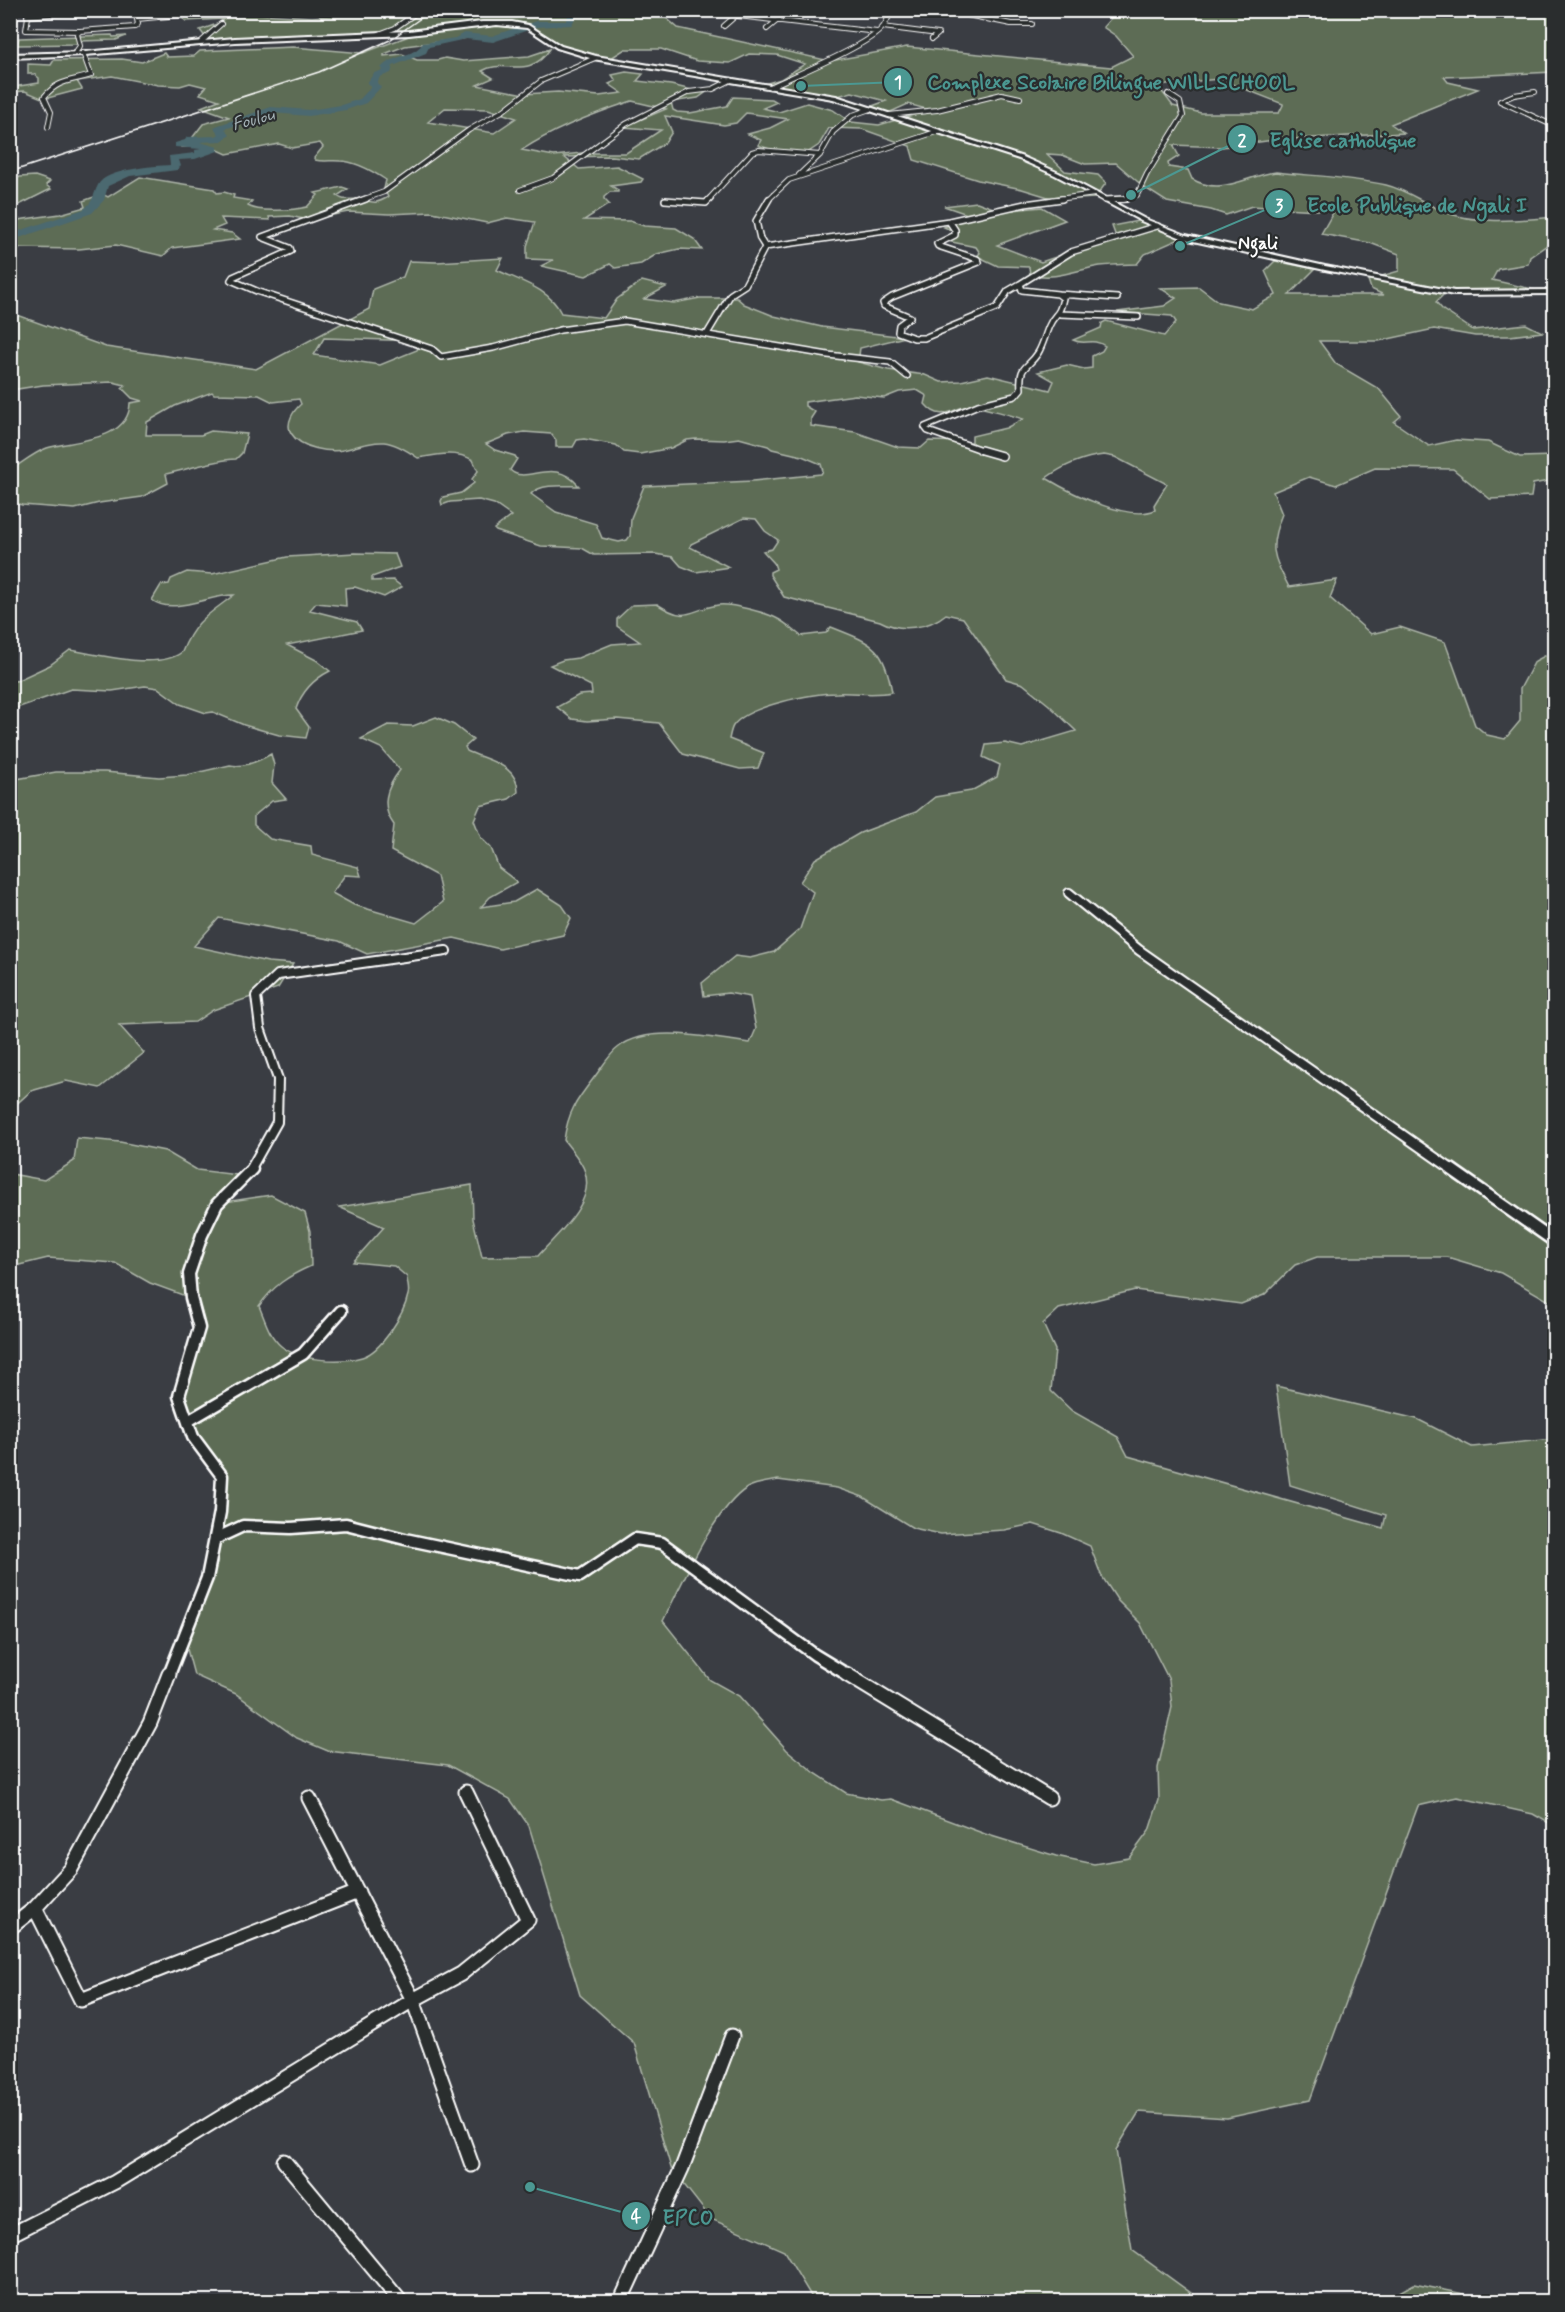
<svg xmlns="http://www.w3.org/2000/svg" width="1565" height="2312" font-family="Mynerve,sans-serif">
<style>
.green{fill:#5d6c54;stroke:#aeb6aa;stroke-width:1.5;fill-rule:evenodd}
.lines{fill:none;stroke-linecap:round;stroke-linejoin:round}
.river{fill:#4c6970;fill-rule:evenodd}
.street-far5-casing{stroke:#fff;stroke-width:6}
.street-far4-casing{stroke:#fff;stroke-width:8}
.street-far3-casing{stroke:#fff;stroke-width:10}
.street-far2-casing{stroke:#fff;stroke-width:12}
.street-far1-casing{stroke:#fff;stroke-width:15}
.street-casing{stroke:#fff;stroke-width:17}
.secondary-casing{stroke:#fff;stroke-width:4}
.street-far5{stroke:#2a2d2e;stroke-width:4}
.street-far4{stroke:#2a2d2e;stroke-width:5}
.street-far3{stroke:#2a2d2e;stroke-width:7}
.street-far2{stroke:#2a2d2e;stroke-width:8}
.street-far1{stroke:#2a2d2e;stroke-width:10}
.street{stroke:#2a2d2e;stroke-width:13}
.secondary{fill:#2a2d2e;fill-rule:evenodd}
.rail{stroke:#fff;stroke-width:1.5}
.labels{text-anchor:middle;stroke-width:4.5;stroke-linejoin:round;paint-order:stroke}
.far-water-label{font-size:18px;font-style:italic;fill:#a6b4b8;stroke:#2a2d2e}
.far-quarter-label{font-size:18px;font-weight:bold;fill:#fff;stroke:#2a2d2e}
.leader{fill:none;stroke:#4b9892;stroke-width:2}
.callout-dot{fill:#4b9892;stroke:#2a2d2e;stroke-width:2}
.mark-label{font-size:18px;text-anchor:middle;font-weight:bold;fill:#fff}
.callout-label{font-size:21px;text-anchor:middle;font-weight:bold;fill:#4b9892;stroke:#2a2d2e;stroke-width:4.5;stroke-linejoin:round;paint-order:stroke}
</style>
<rect width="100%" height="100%" fill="#3a3d43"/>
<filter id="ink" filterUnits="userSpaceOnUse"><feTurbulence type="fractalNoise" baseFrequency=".0167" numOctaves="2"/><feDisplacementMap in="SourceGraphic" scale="12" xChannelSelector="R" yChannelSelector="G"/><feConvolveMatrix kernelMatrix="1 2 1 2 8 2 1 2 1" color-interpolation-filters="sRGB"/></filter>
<g filter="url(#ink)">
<path class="green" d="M413,10L658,11L678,28L830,61L907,47L1111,67L1133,56L1116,36L1103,27L1117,11H1135L1152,16L1211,10L1554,11V72L1444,77L1448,82L1478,89L1391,124L1404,133L1274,140L1222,147L1173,145L1179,156L1168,163L1169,167L1188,170L1192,179C1222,197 1247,175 1276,172C1312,176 1351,177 1386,185C1407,190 1425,204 1445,212C1478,225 1520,220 1554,217V240L1530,257L1528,264L1498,269L1492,280L1550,293L1434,291L1444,294L1436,302L1443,310L1473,330L1526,324L1542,332L1510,336H1475L1434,329L1379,341H1319L1336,364L1379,389L1401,416L1394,422L1429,446L1456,440L1488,442L1520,457L1554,456V480L1533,484L1531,497L1490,499L1453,469L1375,468L1336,485L1309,477L1273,492L1282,514C1268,548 1273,556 1289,587L1337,580L1330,598L1371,634L1400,627L1445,642L1475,725L1487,735L1505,739L1520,721V689L1535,661L1554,651V1304L1501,1273L1447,1257H1317L1295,1265L1264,1295L1241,1304L1135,1290L1059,1309L1043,1324L1055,1350L1051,1391L1072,1411L1118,1437L1128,1456L1383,1528L1386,1515L1290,1485L1276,1386L1417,1419L1472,1447L1554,1439V1826L1533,1814L1457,1797L1418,1806L1310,2100L1227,2118L1139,2112L1116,2150L1132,2250L1202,2301H814L784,2251L711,2219L671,2168L634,2043L580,1995L529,1826L510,1799L448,1765L328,1751L297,1738L236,1694L194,1675L184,1638L207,1578L222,1476L193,1437L179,1396L199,1328L191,1298L150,1283L115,1263L48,1258L11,1267V1174L44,1180L74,1161L77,1138L120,1142L165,1151L197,1170L238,1175L218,1203L271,1195L305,1213L310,1231L311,1266C288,1276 273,1286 259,1306C265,1320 269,1336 281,1346C299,1361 340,1363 362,1357C381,1352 404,1314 408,1295C410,1290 407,1283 407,1277L394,1266L353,1262L384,1227L339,1207L472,1185L473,1219L482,1257L538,1256C557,1234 595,1204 585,1172C582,1161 571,1150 564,1140C568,1112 576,1101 593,1079C601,1069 609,1054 619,1047C650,1023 713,1039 750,1043L756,1029L750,997L728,993L704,996L702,983L735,956L750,958L774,952L800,929L813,892L800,882L815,859L860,833L916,812L935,797L971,791L997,777L1000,765L983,757L986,745L1005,743L1022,747L1076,731L1049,705L1023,684L1006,679L963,618L946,614C928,629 900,632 880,621L784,597L770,575V572L776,569L774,563L763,551L772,549L778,540L765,531L756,519L744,518L691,544L690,547L729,567L696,572L681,566L673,557L655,554L594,555L582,548L541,546L496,531L494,529L511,516L494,504L479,500L450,502L442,505L441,501L443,497L461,493L474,483L472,479L478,471L473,460C455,450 436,455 418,458C408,451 396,443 384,442C370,441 359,446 347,449C330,454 300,448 291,433C285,423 294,410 301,404L299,399L273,402L259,395L214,394L212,392L175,406L147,422L146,435H201L211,431L247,434L242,453L236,459C213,460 189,469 166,474L168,483L142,497L99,503L75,509L22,505L11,502V470C22,463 33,453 47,448C73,440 129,442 130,403L142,401L132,398L122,388L125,385L113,382L43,385L11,390V313L106,347L256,369L369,309L373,289L403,277L409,261L437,262L503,258L497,270C520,281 550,289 561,313L604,318L617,299L642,281L666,287L644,299L674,303L700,298H737L744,304L774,316L822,327L905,337L860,348L858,362L888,370L925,375L941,382L961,381L988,375L1050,390L1054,381L1038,372L1067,365L1084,369L1092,368V356L1102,351L1105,346C1092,337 1085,346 1073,340L1101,328L1102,323L1106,321L1164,336L1176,322L1172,316L1117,312L1164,306L1176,298L1160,288L1199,287L1219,302L1252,309L1276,295L1265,271L1275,261L1315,269L1289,295H1384L1371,289L1368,280L1399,271V254L1370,243L1321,234L1334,211L1252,206L1226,215L1211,210L1167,202L1145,188L1116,163L1085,164L1062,155L1047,154L1065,171L1098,175L1106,183L1095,198L1058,200L1022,189L978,180L914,160L910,146L862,129L829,128L819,145L804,155L775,151L758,145L761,140L748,134L770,128L788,119L746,113L736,123L724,125L665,116L672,132L665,143L639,159L612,156L564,157L579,169L617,166L643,179L641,182L611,186L618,190V192H610L604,197V199L609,204L584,220L630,221L644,226L676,228L694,239L702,250L679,249L657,254L641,264L615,268L610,264L586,276L541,266L553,260L527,259V246L535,222L507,218L487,223L432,212L389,214L348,212L308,220L290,216L269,217L270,220L221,218L225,225L213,230L232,233L240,239L172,248L163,256L116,245L79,249L18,248L11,253V221L60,214L85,207L83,201L102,194L108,197L140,177L214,189L217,193L224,192L234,195L233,198L252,201L248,206C260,213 294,210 307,207L318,195L315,193L342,187L348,189L337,196C344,201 347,199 355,199C370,198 370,208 388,197L384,189L386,180C374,172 354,161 340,161C332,160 323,162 315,160L314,158L323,147L320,143L292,148L279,144L227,154L212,147H181L179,145L189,142L203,124L229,117L201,107L219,100L200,94L206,87L190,83L180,86L158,85L112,76L77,81L82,89L44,99L25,91L11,92L19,86L39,83V78L34,74H28V64L51,65L54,60L122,59L142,62L164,53L167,57L194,56L200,51L293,47L363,53L409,36L427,32L209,42L200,30L217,24L224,19L186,21L182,18L203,11L312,17ZM525,29L534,30L559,47L619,62L611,58L625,49H661L697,61L730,63L749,54L777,55L805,64L781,79L764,84L767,86L834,97L852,92L886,101L864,109L884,115L908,104L930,110L879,125L851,122L833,110L807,103L779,112L763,108L777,102L772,99L733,97L727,106L690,113L677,112L673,110L671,102L698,98L705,93L671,85L637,81L643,74L626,72L612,75L616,81L609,84L622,93L599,96L558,92L524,94L477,85L493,78L482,71C503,58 529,81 550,49L529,56L463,61L445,58L438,60H417L402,54L384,56V54L405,46L468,38L493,39L516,30ZM1219,79L1283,104V105L1279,113H1201L1173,106L1157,85ZM632,101L666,109L623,127L661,130L626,153H582L554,156L522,150C555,128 595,113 632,101ZM445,108L488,109L516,118L494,133L428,122ZM324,338L420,341L417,350L380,365L314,355ZM917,390L927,396L925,404C944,426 955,404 972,406C988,408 1007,414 1023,419L1006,428L972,436V442L929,441L921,448L898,447L855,432L811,426V418L815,412L805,406V402L855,395L884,398L899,392ZM524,432L551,434L556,440V447H573L577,440L584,439L616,445L624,452L640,454L671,448L687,440L696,439L724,440L739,438L768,446L772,449L802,456L821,464L823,471L821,474L753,481L644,486L631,518L630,536L627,540L619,542L602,538L596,524L556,512L531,494C541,483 565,486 579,486C553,455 526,486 510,470L517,459L515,456L495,450L486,444L508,435ZM1104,455L1115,457L1167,484L1154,505L1155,510C1127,522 1071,493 1046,478C1063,466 1084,457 1104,455ZM778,1480L837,1488L863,1497L913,1528L941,1534L1004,1530L1033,1524L1061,1533L1090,1546L1101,1575L1118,1601L1140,1623L1169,1680L1172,1707L1158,1768L1159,1800L1149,1831L1129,1858L1094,1864L1056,1856L985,1834L891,1799L881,1800L846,1793L815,1773L787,1750L739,1696L710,1680L663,1621C682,1584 713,1510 747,1488C755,1483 769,1482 778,1480Z
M112,35L113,37L126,36L116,40L79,41L77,44L17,45L19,38Z
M35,176L50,181L46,185L51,189L11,209V181L20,177Z
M977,202L1001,211L1042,207L1065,220L997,245L1041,262L1116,237L1112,226L1143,220L1184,237L1145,254L1137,264C1125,264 1112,265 1100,266C1075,270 1055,281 1030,274L1029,267L998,266L977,256L980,253L976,247L947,241L953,234V231L944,227L973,216L944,206Z
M355,553L395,554L400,567L372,577V581L393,580L402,587L384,597L355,587L345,588L346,606L316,603L310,610L357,622L362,630L287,645L316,660L330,671C314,679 302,691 296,709L309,727L306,738L279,735L244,725L213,712L206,713L180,704L158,688L145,686L112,691L71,689L11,710V680L16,681L50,665L70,650C98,654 158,671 182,652C195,620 208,615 234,595C212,594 172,616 152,600L161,585L169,584L171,579L187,572L212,574L287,557Z
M657,604C688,624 688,610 718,605C731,603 767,613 778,619C786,623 793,630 801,636L826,633L831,627C871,643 884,645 892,692C873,696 856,692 837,693C814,693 746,706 733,726C731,729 730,735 729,739L764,753L758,768L740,769L683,754L659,723L617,719L587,721L572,719L557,707L579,695L592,694L591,686L550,665L563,660L578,658L612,644L640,642L617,626V619L632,605Z
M436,717L454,725L473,740L465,747L467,751C488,761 518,764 518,792L509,799L480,806L474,820L481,838L491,848L499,868L517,882L490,897L481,907L514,902L537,889L562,905L571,918L563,935L500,949L454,938L367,954L339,941L219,918L194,946L268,962L293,964L278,988L213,1010L195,1022L119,1025L144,1053L100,1088L66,1081L31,1091L11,1109V780L56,772H105L159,777L187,775L230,765C244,768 259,761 271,754L274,765L272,783L286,799L272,801L254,816V825L270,839L311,846L312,855L358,867L361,876L345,875L332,893L354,905L416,923L443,902L437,876L391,851L394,825C380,806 386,788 400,770L381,748L361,739L388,725L413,726Z
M1414,2284L1464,2294L1483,2301H1383Z"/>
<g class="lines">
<path class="river" d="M570,10H578L572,25L537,27L493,42L466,39L429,47L426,53L393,66L391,73L380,77L377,83L381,87L366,103L346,110L309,116L272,113L225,129L230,135L222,141L200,142L218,147V151L195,159L179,160L181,166L177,170L130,176L108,186L104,200L92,213L10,241V234L84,209C94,201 93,195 98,185C106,169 154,166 170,165L169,156L195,153V150L201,149L175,147V143L185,140L187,137L216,136L219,134L214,128L216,126L271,107L309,110L341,105L360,99L371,87L367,83L374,73L383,70L381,68C392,55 414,57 423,43L455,38L465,33L492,36L536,21H566Z"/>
<defs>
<path id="street-far5" d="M29,10L26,30L80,31
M943,10L1011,24H1032
M27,16L98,10
M738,16L877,32
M137,19L231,10
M724,26L740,12
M883,27L938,34L932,39
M767,29L790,10
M379,34L395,28L420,10
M201,42L221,24
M75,53L80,46L77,34L80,31L135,27L138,24L135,10
M770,87C795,75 868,46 883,27C887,22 889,15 892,10
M1535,92L1514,95L1500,101L1554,126
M889,115L937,110L1002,94L1020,98
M48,127L51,112L44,97C59,79 70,82 91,75L83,53
M799,175L820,155L833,132L853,115L870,109
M520,190L553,178L626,124L689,92L713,89L731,80
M362,200L384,192L469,130L504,110L541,81L595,58
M665,200H669
M708,200L752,152L759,150L820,155
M768,200L789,180L936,132
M1051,200L1095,194
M1105,200H1123L1137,195L1147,174L1183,116L1180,102L1168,94"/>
<path id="street-far4" d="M366,199L262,237L290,248L291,251L233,277L231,280L259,292L432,349L441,357L493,348L560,330L625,321L828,355L890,362L907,376
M665,200L706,203L710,199
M1105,200L1126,199
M949,221L955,230V235L937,244L938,246L977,259L979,262L892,297L883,303L884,306L910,317L899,325L898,332L914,338H924L997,308L1008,291L1020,284
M765,247L949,221L1025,204L1062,199
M1550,293L1554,296
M1058,294L1117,298
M1060,314L1138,317
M707,334L731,294L745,285L765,247L760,239L756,221L769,199
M987,452L928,431L925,427L978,405L1015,396L1021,389C1019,364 1027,370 1038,353C1043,345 1045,335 1049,326C1055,312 1059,318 1063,298L1058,294L1022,290L1020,284L1071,252L1157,226"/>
<path id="street-far3" d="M981,450L1002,456"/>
<path id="street-far2" d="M1069,893L1139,950L1453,1170
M250,1170L277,1122L278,1079L260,1028L256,996L278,975L446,951"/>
<path id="street-far1" d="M1451,1169L1554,1241
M188,1421L303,1354L341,1311
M215,1539L243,1526L291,1528L346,1524L405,1539L580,1576L635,1539L662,1543L815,1655L848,1675
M169,1675L207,1578L220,1512L222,1476L193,1437L179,1396L199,1328L191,1298L189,1274L202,1235L217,1204L252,1169"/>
<path id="street" d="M169,1674L150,1723L71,1869L35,1908L81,2000L358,1892
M846,1674L1049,1798
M309,1798L413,2000L472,2165
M10,1928L35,1908
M284,2161L401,2302
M10,2235L115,2182L413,2000L461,1974L528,1920L466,1792
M620,2302L682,2168L732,2036"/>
<path id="secondary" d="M482,22H512L528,25L561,46L596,56L836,96L1023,157L1059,173L1145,219L1186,235L1325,266L1454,291L1554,290V294L1454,295L1325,270L1184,239L1141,221L1055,175L1019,159L833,99L593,59L557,48L527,28L497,25L409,35L235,42L85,55L10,58V54L85,52L235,38L409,31Z"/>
</defs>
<use href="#street-far5" class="street-far5-casing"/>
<use href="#street-far4" class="street-far4-casing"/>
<use href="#street-far3" class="street-far3-casing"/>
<use href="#street-far2" class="street-far2-casing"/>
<use href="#street-far1" class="street-far1-casing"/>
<use href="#street" class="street-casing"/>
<use href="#secondary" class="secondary-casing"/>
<use href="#street-far5" class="street-far5"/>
<use href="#street-far4" class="street-far4"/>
<use href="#street-far3" class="street-far3"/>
<use href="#street-far2" class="street-far2"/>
<use href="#street-far1" class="street-far1"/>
<use href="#street" class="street"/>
<use href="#secondary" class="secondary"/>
<path class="rail" d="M10,172L319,72L390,40L432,10"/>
</g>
</g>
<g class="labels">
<g class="far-water-label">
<text transform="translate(253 119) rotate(-15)" y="6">Foulou</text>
</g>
<g class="far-quarter-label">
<text x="1258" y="249">Ngali</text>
</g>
</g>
<path class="leader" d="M801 86L898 82M1131 195L1242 139M1180 246L1279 204M530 2187L636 2216"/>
<g class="callout-dot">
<circle cx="801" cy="86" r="6"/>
<circle cx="1131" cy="195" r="6"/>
<circle cx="1180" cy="246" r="6"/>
<circle cx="530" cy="2187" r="6"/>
<circle cx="898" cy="82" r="15"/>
<circle cx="1242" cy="139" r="15"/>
<circle cx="1279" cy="204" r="15"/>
<circle cx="636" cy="2216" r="15"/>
</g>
<g class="mark-label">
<text x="898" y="88">1</text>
<text x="1242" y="146">2</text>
<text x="1279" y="211">3</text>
<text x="636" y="2222">4</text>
</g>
<g class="callout-label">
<text x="1111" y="89">Complexe Scolaire Bilingue WILLSCHOOL</text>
<text x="1343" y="147">Eglise catholique</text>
<text x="1417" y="212">Ecole Publique de Ngali I</text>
<text x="688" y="2224">EPCO</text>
</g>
<rect width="1565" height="2312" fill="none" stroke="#2a2d2e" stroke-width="36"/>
<rect x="18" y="18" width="1529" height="2276" fill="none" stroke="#fff" stroke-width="2" filter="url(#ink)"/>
</svg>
